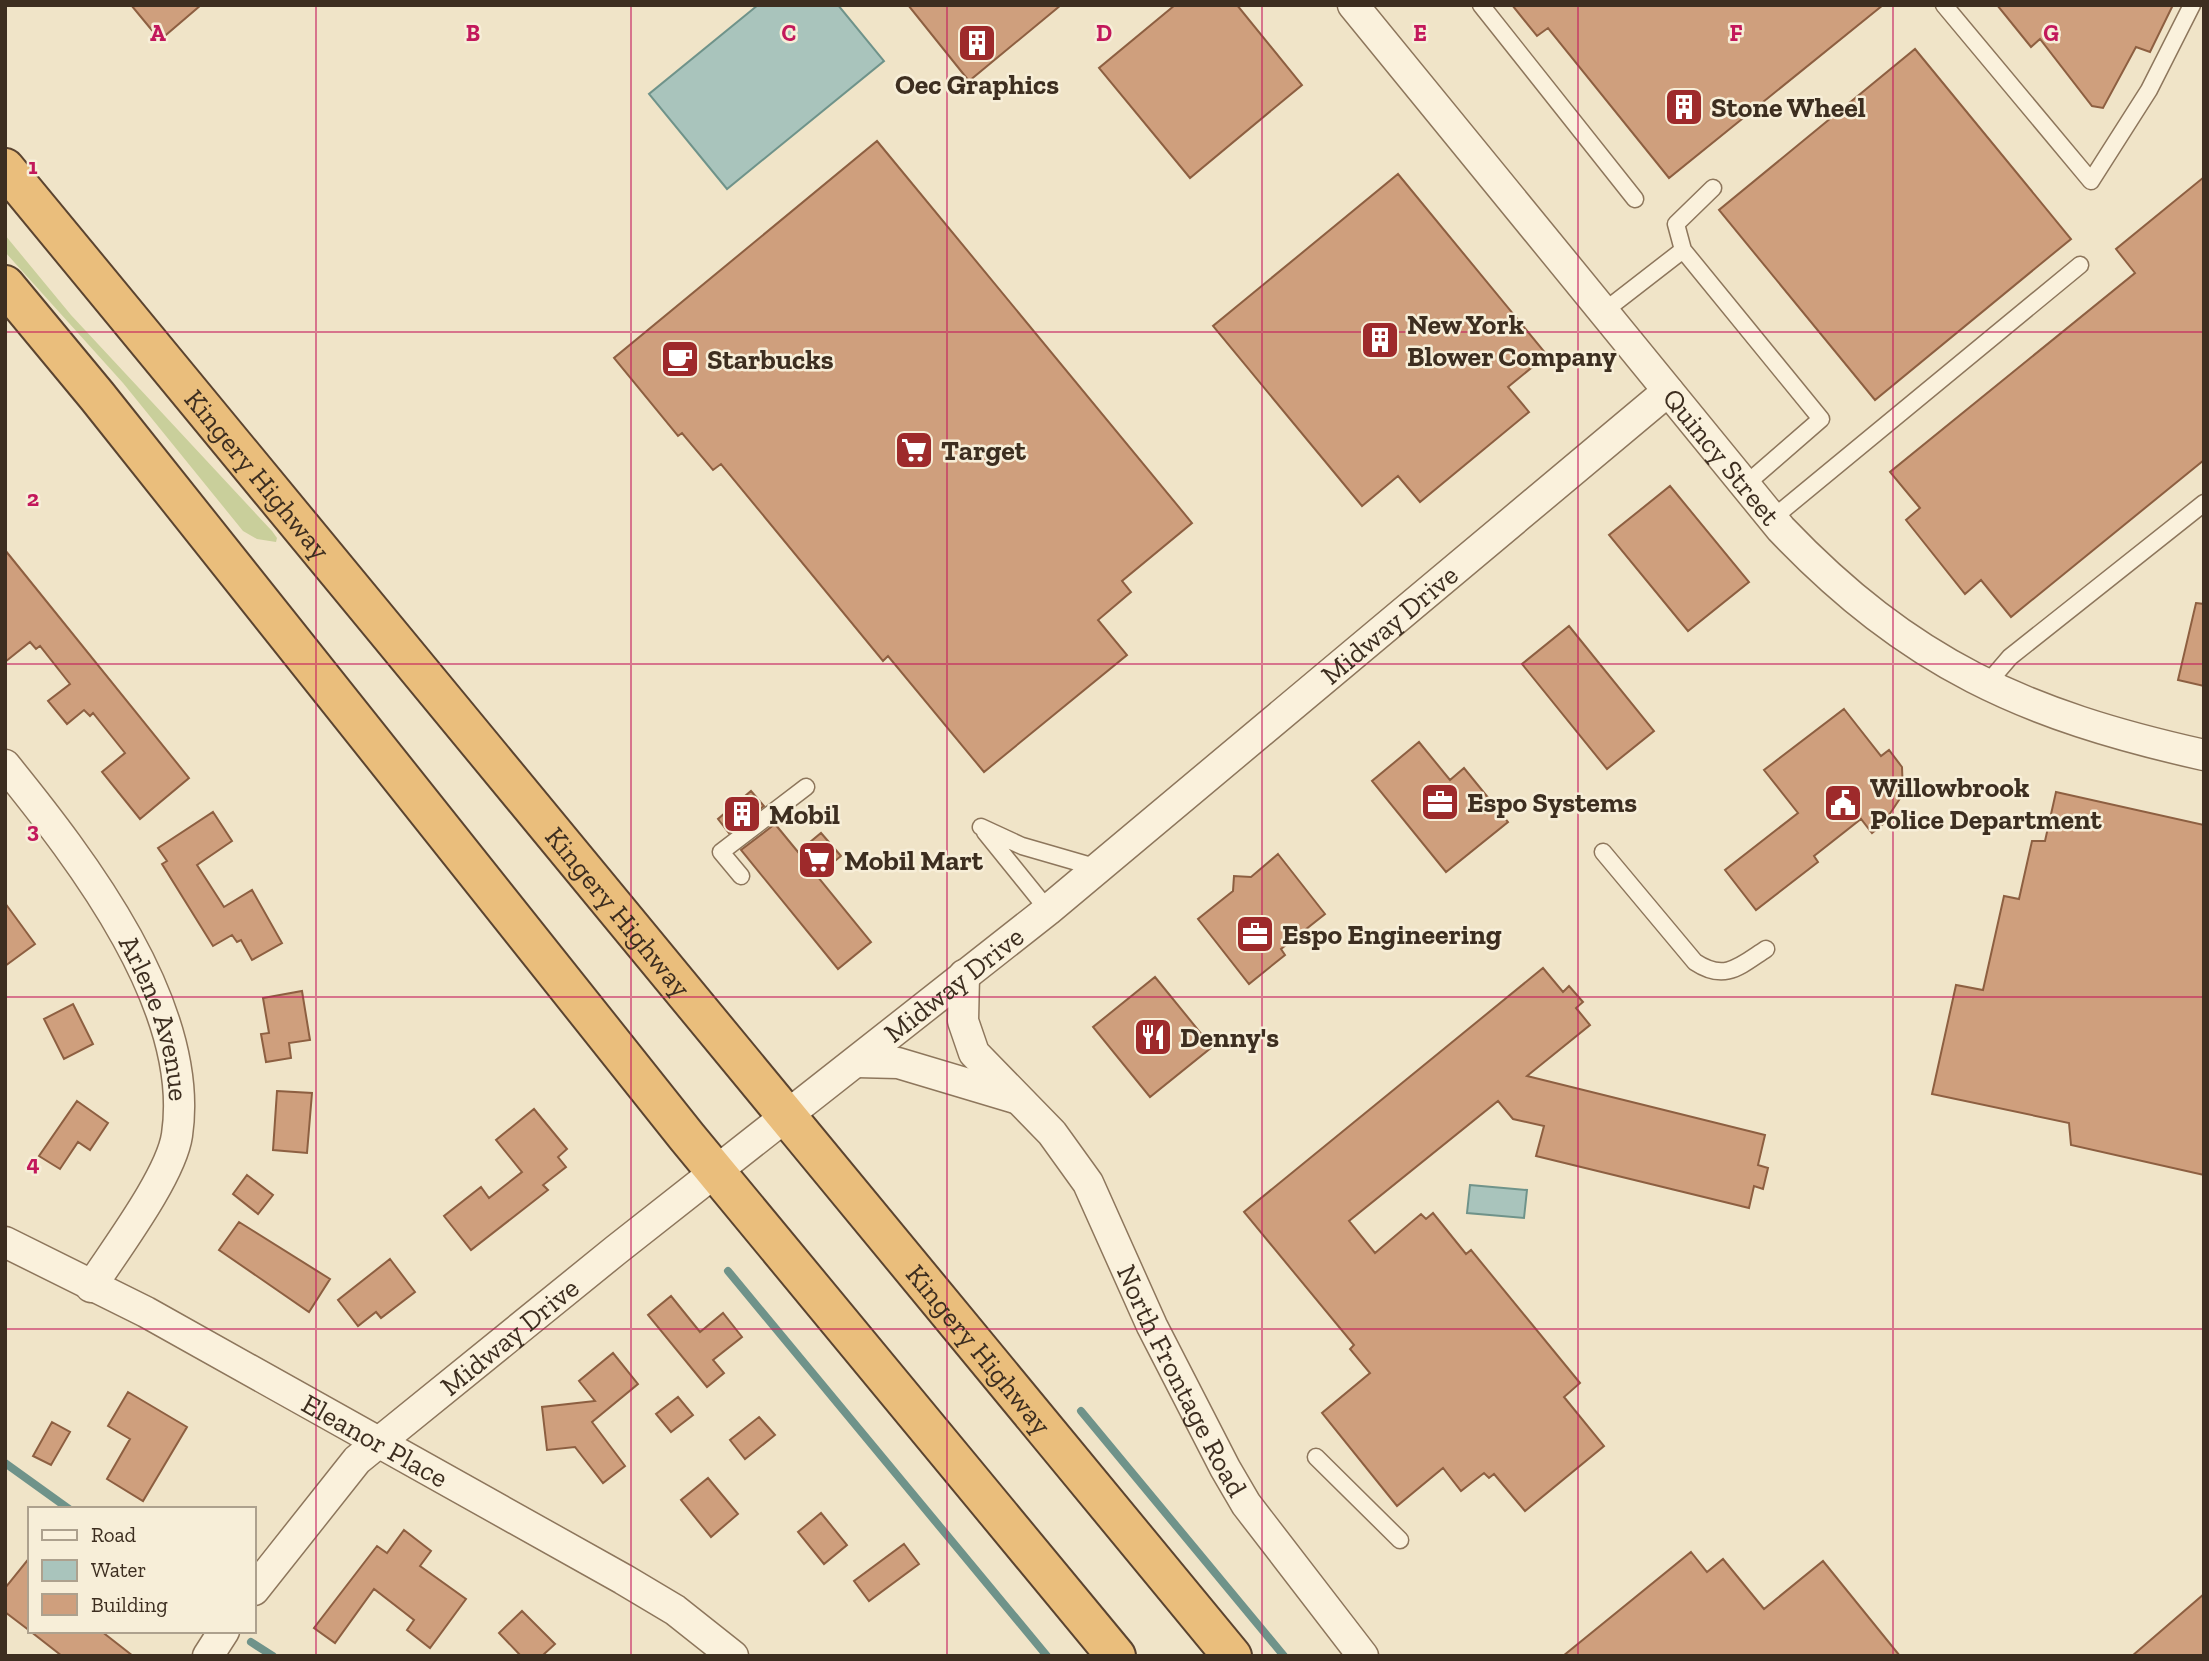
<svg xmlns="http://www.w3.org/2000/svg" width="2209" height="1661" font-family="'Zilla Slab',serif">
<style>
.green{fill:#c9cf9b}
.water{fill:#a9c4bc;stroke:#6f938a;stroke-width:2}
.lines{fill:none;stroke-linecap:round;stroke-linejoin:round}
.stream{stroke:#6f938a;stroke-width:8}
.building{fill:#cf9f7d;stroke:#8d5f41;stroke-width:2}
.service-casing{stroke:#8d765c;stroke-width:19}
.minor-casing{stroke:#8d765c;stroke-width:33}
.trunk-casing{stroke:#5b4430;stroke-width:42}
.service{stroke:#faf1dc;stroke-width:16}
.minor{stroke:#faf1dc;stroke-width:30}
.trunk{stroke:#eabe7c;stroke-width:38}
.grid{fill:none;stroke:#c2185b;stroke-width:2;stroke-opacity:0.55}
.labels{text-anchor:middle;stroke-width:5;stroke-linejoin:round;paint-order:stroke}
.poi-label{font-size:28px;font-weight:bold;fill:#3d2e20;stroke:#f7eed8;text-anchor:start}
.street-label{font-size:28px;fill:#3d2e20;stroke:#f7eed8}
.grid-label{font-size:23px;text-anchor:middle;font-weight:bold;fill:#c2185b;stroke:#f7eed8;stroke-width:5;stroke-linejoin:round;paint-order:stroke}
</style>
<rect width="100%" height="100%" fill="#f0e4c8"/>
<path class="green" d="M5,235L71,315L272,531L277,538L276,542L257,539L243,531L123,383L5,252Z"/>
<path class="water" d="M758,5H838L884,61L727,189L649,94Z
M1470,1185L1527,1190L1524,1218L1467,1213Z"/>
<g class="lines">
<path class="stream" d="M728,1271L1047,1656
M1081,1411L1284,1656
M5,1463L69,1509
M251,1642L273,1656"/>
</g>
<path class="building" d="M131,5H201L160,40Z
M908,5H1061L969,81Z
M1175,5H1237L1302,85L1190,178L1099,68Z
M1512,5H1883L1669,178L1548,28L1537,36Z
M1997,5H2173L2150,52L2136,47L2103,108L2092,106L2040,39L2031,47Z
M1915,49L2071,239L1875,400L1719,210Z
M877,141L1192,523L1122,581L1131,592L1098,620L1127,655L984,772L888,656L883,661L721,464L713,470L682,433L678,436L614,358Z
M1398,174L1547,355L1508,387L1529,412L1420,502L1398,476L1362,506L1213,326Z
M2204,177V460L2011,617L1981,580L1965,594L1906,520L1920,508L1890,472L2135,273L2116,249Z
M1670,486L1749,582L1688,631L1609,535Z
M5,550L189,778L140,819L102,772L125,753L93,713L90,716L84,710L67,724L48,701L70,684L40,646L36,649L30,642L5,662Z
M2196,603L2204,604V686L2178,680Z
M1569,626L1654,731L1607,769L1522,664Z
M1844,709L1881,756L1889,750L1902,767L1903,794L1883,824L1872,833L1861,819L1814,856L1818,862L1756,910L1725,870L1798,813L1764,770Z
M1419,742L1450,780L1464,768L1508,822L1446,872L1372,781Z
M751,791L764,806L729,833L718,819Z
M2056,792L2204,825V1175L2071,1145L2069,1123L1932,1094L1956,985L1983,990L2004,896L2019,899L2032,841H2045Z
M213,812L232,841L197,865L224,907L252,890L282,943L252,960L241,940L237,942L232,935L213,946L162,864L167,861L158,848Z
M775,824L798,852L821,833L841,856L817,876L871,942L838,969L741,850Z
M1278,854L1325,914L1281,949L1285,955L1249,984L1198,919L1233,891L1234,876L1251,877Z
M5,903L35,944L5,966Z
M1543,968L1563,992L1569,986L1583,1002L1576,1008L1590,1025L1527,1076L1765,1135L1758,1165L1768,1168L1763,1189L1754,1186L1749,1208L1536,1156L1544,1126L1513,1119L1498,1101L1349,1221L1375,1253L1421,1214L1426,1219L1433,1213L1466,1254L1471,1250L1580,1383L1564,1397L1604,1446L1525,1511L1494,1474L1489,1478L1484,1473L1461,1491L1443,1468L1397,1506L1322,1413L1370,1373L1350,1349L1354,1345L1244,1212Z
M1155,977L1212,1047L1150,1097L1093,1027Z
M302,991L310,1040L289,1043L291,1058L266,1062L261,1034L269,1033L263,998Z
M73,1004L93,1044L64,1059L44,1019Z
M277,1091L312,1093L307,1153L273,1150Z
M77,1101L108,1123L90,1150L78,1142L60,1169L39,1156Z
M534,1109L567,1149L558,1157L566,1167L543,1185L548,1190L471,1250L444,1216L481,1187L489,1198L522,1172L496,1140Z
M247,1175L273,1195L258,1214L233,1194Z
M239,1222L330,1279L309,1312L219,1250Z
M390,1259L415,1292L381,1318L376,1312L358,1326L338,1300Z
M671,1296L700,1332L723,1313L742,1337L713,1360L724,1373L707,1387L648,1315Z
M613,1353L638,1384L592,1422L625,1466L603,1483L575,1447L547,1450L542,1407L595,1401L579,1381Z
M128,1392L187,1427L143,1501L107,1479L130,1439L108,1426Z
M678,1397L693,1415L671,1432L656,1414Z
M759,1417L775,1435L745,1459L730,1440Z
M52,1422L70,1432L51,1465L33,1456Z
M708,1478L738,1514L711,1537L681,1500Z
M821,1513L847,1545L824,1564L798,1532Z
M404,1530L431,1551L420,1566L466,1599L430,1648L407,1630L414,1620L374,1589L335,1643L314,1628L377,1546L387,1553Z
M904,1544L919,1564L869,1601L854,1581Z
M1691,1552L1707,1572L1723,1559L1764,1609L1823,1561L1900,1656H1563Z
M30,1557V1631L5,1612V1588Z
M2204,1594V1656H2132Z
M522,1611L555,1644L542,1656H521L499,1633Z
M30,1631H101L133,1656H62Z"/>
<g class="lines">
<defs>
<path id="service" d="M1481,5L1635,199
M1944,5L2091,181L2149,90L2192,5
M1683,250L1676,224L1713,188
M1603,312L1683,250L1821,419L1745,485
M1773,518L2080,265
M1986,685L2010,657L2204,503
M981,827L1022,846L1098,868
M985,832L1048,910
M1603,852L1695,962C1725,982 1740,966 1766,949
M741,876L721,852L806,787
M1316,1457L1400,1540"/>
<g id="minor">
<path id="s1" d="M1353,5L1781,529C1910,664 2025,715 2204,755"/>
<path id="s2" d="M5,765C82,860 196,1007 177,1135C171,1176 115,1250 91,1287"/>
<path id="s3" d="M964,975L963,1021L974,1053L1052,1133L1088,1183L1152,1326L1225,1468L1246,1504L1363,1656"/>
<path d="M857,1062L898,1063L1015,1098"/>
<path id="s4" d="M5,1242L146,1312L623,1579L675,1610L733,1656"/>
<path id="s5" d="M254,1590L357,1460L616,1250L1048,910L1668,391"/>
<path d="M208,1656L224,1631"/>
</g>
<g id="trunk">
<path id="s6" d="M5,168L1232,1656"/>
<path d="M5,285L97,396L687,1137L1116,1656"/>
</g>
</defs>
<use href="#service" class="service-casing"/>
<use href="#minor" class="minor-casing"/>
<use href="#trunk" class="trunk-casing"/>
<use href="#service" class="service"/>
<use href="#minor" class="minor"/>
<use href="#trunk" class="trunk"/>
</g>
<path class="grid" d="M316,5V1656M631,5V1656M947,5V1656M1262,5V1656M1578,5V1656M1893,5V1656M5,332H2204M5,664H2204M5,997H2204M5,1329H2204"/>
<defs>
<symbol id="building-square" viewBox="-11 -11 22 22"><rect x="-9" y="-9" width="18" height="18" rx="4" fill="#9e2a2b" stroke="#f7eed8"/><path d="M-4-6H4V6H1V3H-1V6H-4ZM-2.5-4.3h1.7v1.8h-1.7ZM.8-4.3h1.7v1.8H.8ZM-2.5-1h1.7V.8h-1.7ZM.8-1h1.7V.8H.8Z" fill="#fff"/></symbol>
<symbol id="cafe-square" viewBox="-11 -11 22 22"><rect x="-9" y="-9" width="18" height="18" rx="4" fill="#9e2a2b" stroke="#f7eed8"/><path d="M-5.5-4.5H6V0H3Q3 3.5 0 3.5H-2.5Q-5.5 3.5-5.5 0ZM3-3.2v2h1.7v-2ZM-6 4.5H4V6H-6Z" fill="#fff"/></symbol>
<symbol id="supermarket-square" viewBox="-11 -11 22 22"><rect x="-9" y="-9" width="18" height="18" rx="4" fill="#9e2a2b" stroke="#f7eed8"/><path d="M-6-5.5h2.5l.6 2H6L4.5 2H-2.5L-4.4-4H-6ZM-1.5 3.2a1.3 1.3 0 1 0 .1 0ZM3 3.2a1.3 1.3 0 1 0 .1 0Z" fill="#fff"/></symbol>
<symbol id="office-square" viewBox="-11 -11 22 22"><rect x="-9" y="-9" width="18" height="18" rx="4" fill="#9e2a2b" stroke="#f7eed8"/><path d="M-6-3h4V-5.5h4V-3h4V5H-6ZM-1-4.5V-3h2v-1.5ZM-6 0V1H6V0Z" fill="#fff"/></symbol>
<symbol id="civic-square" viewBox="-11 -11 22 22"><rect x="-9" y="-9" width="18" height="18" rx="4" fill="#9e2a2b" stroke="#f7eed8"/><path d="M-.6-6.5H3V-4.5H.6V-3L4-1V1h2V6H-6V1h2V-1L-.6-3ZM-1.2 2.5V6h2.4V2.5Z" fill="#fff"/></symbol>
<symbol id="restaurant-square" viewBox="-11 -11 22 22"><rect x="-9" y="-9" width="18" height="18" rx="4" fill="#9e2a2b" stroke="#f7eed8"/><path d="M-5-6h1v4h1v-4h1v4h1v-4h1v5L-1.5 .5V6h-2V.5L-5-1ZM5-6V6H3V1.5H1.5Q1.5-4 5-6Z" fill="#fff"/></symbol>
</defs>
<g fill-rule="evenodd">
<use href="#building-square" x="955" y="21" width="44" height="44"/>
<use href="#building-square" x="1662" y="85" width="44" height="44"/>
<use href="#building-square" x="1358" y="318" width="44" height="44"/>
<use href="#cafe-square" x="658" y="337" width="44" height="44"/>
<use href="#supermarket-square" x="892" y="428" width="44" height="44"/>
<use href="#office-square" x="1418" y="780" width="44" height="44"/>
<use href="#civic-square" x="1821" y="781" width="44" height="44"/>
<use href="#building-square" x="720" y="792" width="44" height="44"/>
<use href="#supermarket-square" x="795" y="838" width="44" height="44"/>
<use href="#office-square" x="1233" y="912" width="44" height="44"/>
<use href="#restaurant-square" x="1131" y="1015" width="44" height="44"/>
</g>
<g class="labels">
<g class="poi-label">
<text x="977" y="94" text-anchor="middle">Oec Graphics</text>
<text x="1711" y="117">Stone Wheel</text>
<text x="1407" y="334">New York<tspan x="1407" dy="32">Blower Company</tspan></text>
<text x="707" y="369">Starbucks</text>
<text x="941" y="460">Target</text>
<text x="1870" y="797">Willowbrook<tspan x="1870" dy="32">Police Department</tspan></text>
<text x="1467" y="812">Espo Systems</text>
<text x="769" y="824">Mobil</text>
<text x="844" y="870">Mobil Mart</text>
<text x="1282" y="944">Espo Engineering</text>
<text x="1180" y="1047">Denny's</text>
</g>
<g class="street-label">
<text dy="10" stroke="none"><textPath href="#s1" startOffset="583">Quincy Street</textPath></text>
<text dy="10" stroke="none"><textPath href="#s6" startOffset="397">Kingery Highway</textPath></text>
<text dy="10" stroke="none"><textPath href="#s5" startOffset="1494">Midway Drive</textPath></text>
<text dy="10" stroke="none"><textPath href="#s6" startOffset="964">Kingery Highway</textPath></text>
<text dy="10" stroke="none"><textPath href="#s5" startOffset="929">Midway Drive</textPath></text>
<text dy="10" stroke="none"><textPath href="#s2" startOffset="298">Arlene Avenue</textPath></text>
<text dy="10" stroke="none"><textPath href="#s5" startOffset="362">Midway Drive</textPath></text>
<text dy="10" stroke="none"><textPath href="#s6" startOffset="1531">Kingery Highway</textPath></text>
<text dy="10" stroke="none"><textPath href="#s3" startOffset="472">North Frontage Road</textPath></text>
<text dy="10" stroke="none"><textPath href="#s4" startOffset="420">Eleanor Place</textPath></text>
</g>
</g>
<g class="grid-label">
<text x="158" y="41">A</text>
<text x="473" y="41">B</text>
<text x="789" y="41">C</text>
<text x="1104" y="41">D</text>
<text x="1420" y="41">E</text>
<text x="1736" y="41">F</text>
<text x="2051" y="41">G</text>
<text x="33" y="174">1</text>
<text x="33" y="506">2</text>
<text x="33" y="838">3</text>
<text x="33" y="1171">4</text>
</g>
<rect width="2209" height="1661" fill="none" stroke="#3d2e20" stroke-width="14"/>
<rect x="28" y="1507" width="228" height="126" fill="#f7eed8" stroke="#ada18e" stroke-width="2"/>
<rect x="42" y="1530" width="35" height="10" fill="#faf1dc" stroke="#ada18e" stroke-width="2"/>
<text x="91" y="1542" font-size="21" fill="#3d2e20">Road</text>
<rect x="42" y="1560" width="35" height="21" fill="#a9c4bc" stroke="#ada18e" stroke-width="2"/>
<text x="91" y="1577" font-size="21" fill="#3d2e20">Water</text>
<rect x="42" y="1594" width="35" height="21" fill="#cf9f7d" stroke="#ada18e" stroke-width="2"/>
<text x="91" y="1612" font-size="21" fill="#3d2e20">Building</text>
</svg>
